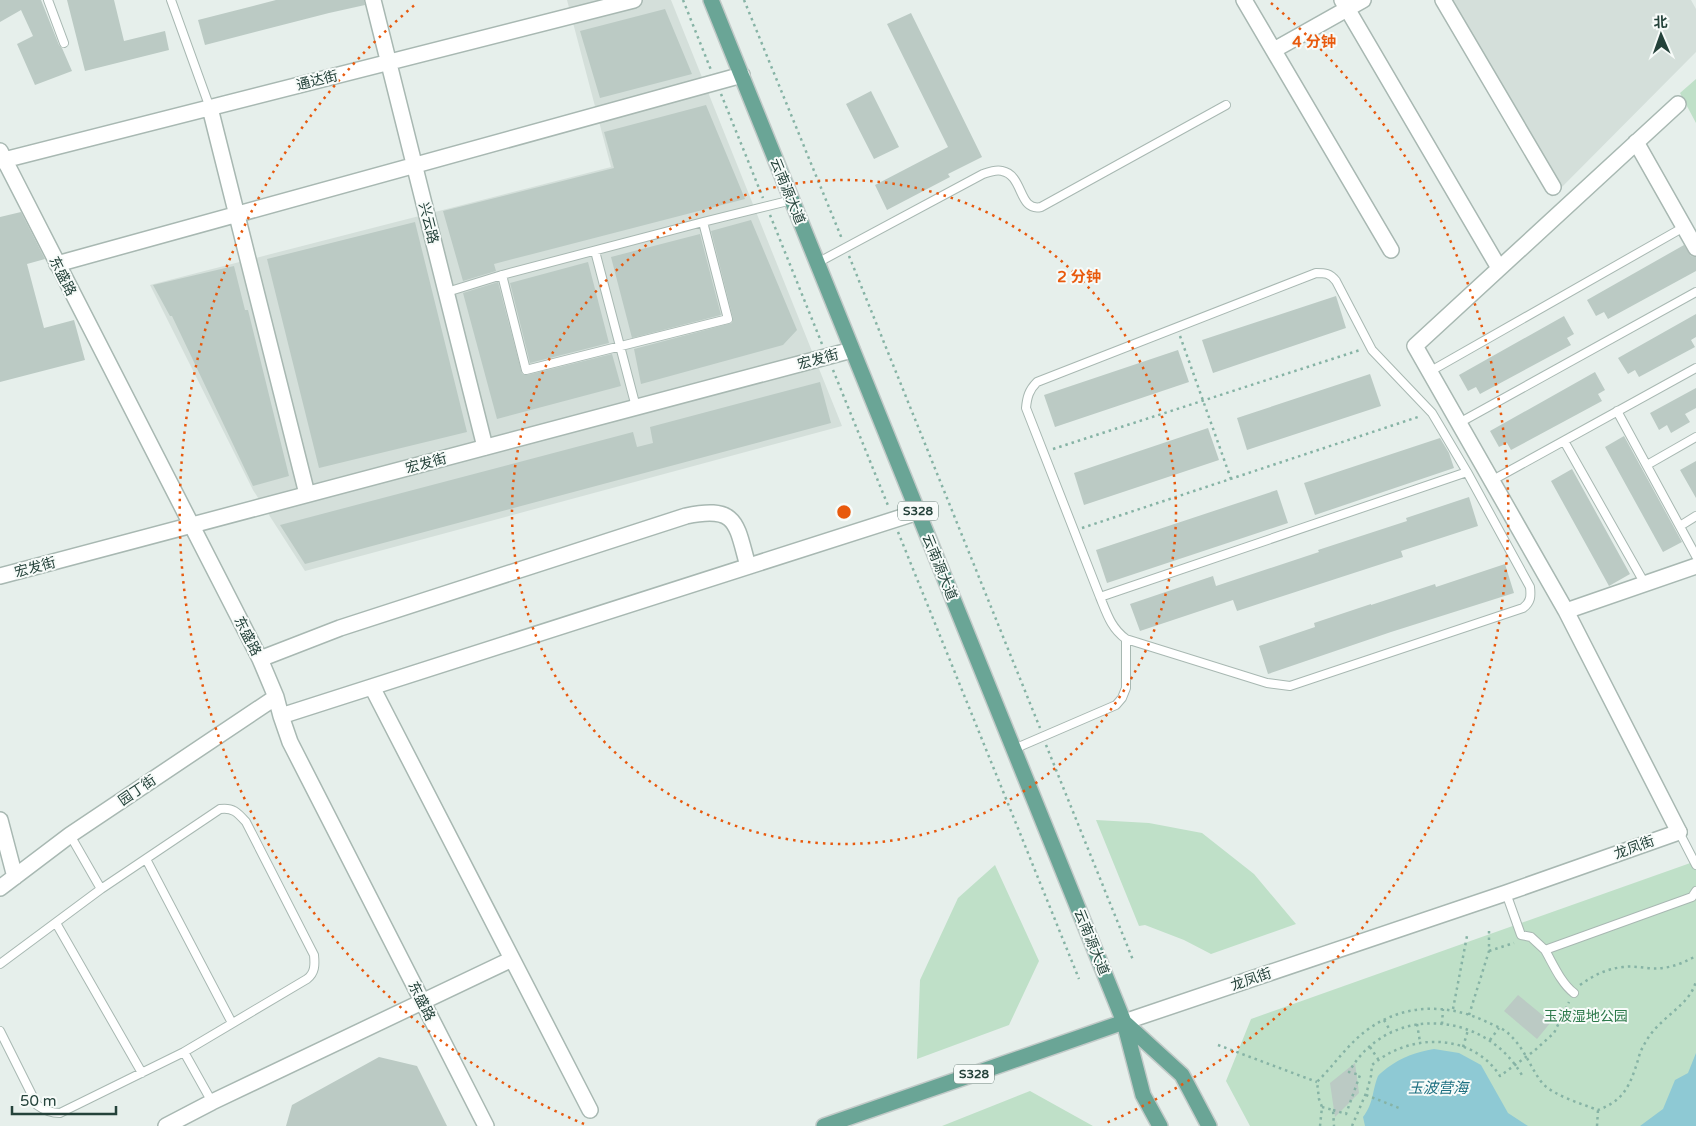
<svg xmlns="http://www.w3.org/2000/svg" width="1696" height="1126" font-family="'Varela Round','Noto Sans SC',sans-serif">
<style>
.built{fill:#d4dfda}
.green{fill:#bfe0c8}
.water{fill:#8ec9d4}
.building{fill:#bbcac4}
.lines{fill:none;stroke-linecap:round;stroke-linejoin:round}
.service-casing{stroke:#a8b8b2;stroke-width:10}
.minor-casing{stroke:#a8b8b2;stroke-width:18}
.tertiary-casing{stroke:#a8b8b2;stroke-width:18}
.primary-casing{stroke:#c2cac8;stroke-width:18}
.path{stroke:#86b3a5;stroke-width:2.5;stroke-dasharray:2.5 4;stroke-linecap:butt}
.service{stroke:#fff;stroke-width:8}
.minor{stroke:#fff;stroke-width:15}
.tertiary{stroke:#fff;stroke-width:15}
.primary{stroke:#6aa596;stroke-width:15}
.ring{fill:none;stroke:#e8590c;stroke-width:2.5;stroke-dasharray:2.5 5}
.labels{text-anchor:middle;stroke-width:4;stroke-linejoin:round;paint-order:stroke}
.shield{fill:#f7fbf9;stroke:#637a73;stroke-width:1}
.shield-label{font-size:12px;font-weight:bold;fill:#24423a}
.street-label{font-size:14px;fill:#24423a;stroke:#f7fbf9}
.park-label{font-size:14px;fill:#2d7a4b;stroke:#f7fbf9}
.water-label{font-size:15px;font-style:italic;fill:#1c6f80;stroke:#f7fbf9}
.centre{fill:#e8590c;stroke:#f7fbf9;stroke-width:2.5}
.ring-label{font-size:15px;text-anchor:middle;font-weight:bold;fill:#e8590c;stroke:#f7fbf9;stroke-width:4;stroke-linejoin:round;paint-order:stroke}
</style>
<rect width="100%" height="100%" fill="#e6efeb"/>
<path class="built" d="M567,0H671L842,426L305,571L253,490L150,285L611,167Z
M1441,0H1691L1696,9V52L1552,197Z"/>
<path class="green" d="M1696,79V123L1680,93Z
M1096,820L1149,823L1202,833L1254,874L1296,924L1211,954L1184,940L1145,925L1139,926Z
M1696,861V1126H1250L1226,1081L1251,1019Z
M995,865L1039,961L1009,1025L917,1059L920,980L958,898Z
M1030,1091L1093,1126H942Z"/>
<path class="water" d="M1434,1049L1459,1053L1481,1065L1508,1113L1528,1126H1365L1363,1117C1374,1103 1372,1091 1378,1076C1380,1073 1384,1071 1387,1068C1402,1057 1416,1052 1434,1049Z
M1696,1053V1126H1640L1663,1109L1675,1080L1688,1073Z"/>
<path class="building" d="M0,0H41L59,45L62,48L72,71L35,85L17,44L33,36L21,10L0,22Z
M67,0H114L124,41L165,31L169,50L85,71Z
M276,0H364L365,5L329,13L205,45L198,20Z
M665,9L692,74L600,98L580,31Z
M911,13L982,157L948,174L950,177L887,210L875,185L948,147L887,24Z
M871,91L899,147L874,159L846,104Z
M706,105L745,199L494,264L496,271L463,281L443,211L614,168L604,132Z
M21,212L45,259L27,264L44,328L74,320L85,360L0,382V217Z
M751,220L797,330L783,345L641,384L634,349L732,323L733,318L711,231Z
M415,222L467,432L319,468L267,259Z
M700,234L721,315L632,338L611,257Z
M1684,245L1691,256L1696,257V271L1608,319L1604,312L1596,316L1587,300Z
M588,262L609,343L530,363L510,283Z
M234,266L245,310H248L289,476L253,486L172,316H170L153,285Z
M498,282L522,374L527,375L612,354L621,386L497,419L463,293Z
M1336,296L1346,328L1213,373L1202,340Z
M1696,314V337L1691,340L1695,347L1639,377L1635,370L1628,374L1618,358Z
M1564,316L1574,334L1567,338L1571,345L1480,394L1476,387L1468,391L1459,375Z
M1178,350L1189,382L1055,427L1044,395Z
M1595,372L1605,390L1598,394L1602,401L1511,450L1507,443L1499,447L1490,431Z
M1370,374L1381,406L1247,450L1237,418Z
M820,382L831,423L305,564L280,525L633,432L637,447L653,443L650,427Z
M1696,388V408L1685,414L1690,422L1671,433L1667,425L1659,430L1650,413Z
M1208,428L1219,460L1084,505L1074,473Z
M1624,436L1682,542L1663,552L1605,447Z
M1440,438L1449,453L1454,468L1315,515L1304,483Z
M1696,461V498L1680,470Z
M1572,469L1630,574L1609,586L1551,481Z
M1277,490L1288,523L1107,583L1096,550Z
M1469,497L1478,526L1401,551L1403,557L1237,611L1233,600L1140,631L1130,604L1213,576L1216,586L1319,552L1318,550L1407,521L1406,518Z
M1505,564L1514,593L1391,632L1268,674L1259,646L1315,627L1314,623L1371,604V605L1435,584L1436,587Z
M1518,995L1551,1022L1537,1039L1504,1011Z
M379,1057L417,1066L447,1126H286L292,1105Z
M1355,1063L1359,1093L1335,1117L1330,1083Z"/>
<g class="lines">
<defs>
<path id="service" d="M48,0L64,43
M171,0L210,108
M595,251L636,407
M817,263L983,174C989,172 996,169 1002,171C1024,175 1018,212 1041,207L1226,105
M502,275L526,370L728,319L703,222
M447,292L502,275L703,222L792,200
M1429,372L1684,227
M1617,411L1696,556
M1459,423L1696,292
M1564,441L1645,584
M1647,465L1696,437
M1491,481L1696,368
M1680,526L1696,516
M1100,597L1026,408C1027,397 1029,390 1037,382L1316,273C1325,273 1330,273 1336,281L1372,350L1432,413L1467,472
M1014,749L1116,705L1122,698L1126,688V639C1111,628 1107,614 1100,597L1467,472L1530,587C1531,596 1531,602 1523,608L1290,686L1267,683L1126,639
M1679,832L1696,865
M70,835L101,889L220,809C233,807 238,813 246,822L314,955C315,965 315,973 307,979L184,1052L212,1102
M146,859L232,1023
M1506,893L1521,935L1531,937L1545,950L1692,897L1696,891
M56,923L142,1073
M1545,950C1553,964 1561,983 1574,993
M0,964L101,889
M0,1031L37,1105C45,1111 51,1113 60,1113L184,1052"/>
<path id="minor" d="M373,0L485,447
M1244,0L1391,250
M1342,0L1499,268
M1443,0L1553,187
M1274,50L1363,0
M1678,104L1415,346L1566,611L1679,832
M210,108L307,494
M1636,142L1696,248
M0,151L260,659L276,697L281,716L290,742L486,1126
M0,161L634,0
M57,264L742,75
M1566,611L1696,566
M260,659L340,628L686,516C738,505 736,524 748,566
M372,687L590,1110
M281,716L918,512
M0,820L15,877
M0,888L70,835L276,697
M166,1126L212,1102L512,959"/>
<path id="tertiary" d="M0,576L852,350
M1124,1022L1506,893L1679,832"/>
<path id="primary" d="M711,0L1124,1022L1143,1095L1160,1126
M1124,1022L1182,1075L1209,1126
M824,1126L1124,1022"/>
</defs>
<use href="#service" class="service-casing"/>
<use href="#minor" class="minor-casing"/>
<use href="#tertiary" class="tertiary-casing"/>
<use href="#primary" class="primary-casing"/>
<path class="path" d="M683,0L711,70
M744,0L842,239
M721,94L763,198
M770,215L822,344
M849,256L1040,728
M1180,336L1231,479
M833,370L889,508
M1053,449L1360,350
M1082,528L1421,416
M898,532L1079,979
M1046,745L1133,960
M1489,951L1514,943
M1580,985C1594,975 1606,969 1623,967C1631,966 1639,967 1647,968C1665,970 1680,965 1696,956
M1453,1009L1467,936
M1469,1015L1489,951V930
M1384,1020L1391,1032
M1417,1024L1420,1042
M1442,1024L1443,1009
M1490,1040L1499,1028
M1218,1045L1317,1082
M1370,1047L1378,1059
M1463,1047L1468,1030
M1366,1095L1399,1108
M1322,1107L1333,1110L1334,1126
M1333,1110L1346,1114L1360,1075L1349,1072C1388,1003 1486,1010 1523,1077
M1320,1126L1322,1107L1319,1099L1317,1082C1334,1065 1348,1044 1367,1030C1404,1003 1449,1003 1489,1023C1496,1026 1504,1029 1509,1034C1526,1050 1530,1068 1543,1084C1555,1096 1582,1104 1598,1110C1620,1102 1628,1090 1635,1069C1638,1062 1639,1053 1643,1047C1647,1038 1655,1028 1662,1022C1675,1009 1691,1000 1696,981
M1352,1126L1367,1091L1371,1076L1372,1065C1409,1033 1472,1032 1500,1076L1534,1051L1554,1033L1569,1002
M1597,1126L1598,1110"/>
<use href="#service" class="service"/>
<use href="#minor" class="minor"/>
<use href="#tertiary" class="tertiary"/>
<use href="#primary" class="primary"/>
</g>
<g class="ring">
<circle cx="844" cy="512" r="332"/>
<path d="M584 1124A665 665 0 0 1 417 3M1271 3A665 665 0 0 1 1104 1124"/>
</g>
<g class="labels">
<g class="shield">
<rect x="898" y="501.5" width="40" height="19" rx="4"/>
<rect x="954" y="1064.5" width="40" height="19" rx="4"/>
</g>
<g class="shield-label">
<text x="918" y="515">S328</text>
<text x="974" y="1078">S328</text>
</g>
<g class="street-label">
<text transform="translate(317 80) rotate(-14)" y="5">通达街</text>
<text transform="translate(788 191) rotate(68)" y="5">云南源大道</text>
<text transform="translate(429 223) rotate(76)" y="5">兴云路</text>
<text transform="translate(63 276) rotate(63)" y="5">东盛路</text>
<text transform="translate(818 359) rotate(-15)" y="5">宏发街</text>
<text transform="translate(426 463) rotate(-15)" y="5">宏发街</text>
<text transform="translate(35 567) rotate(-15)" y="5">宏发街</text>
<text transform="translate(940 567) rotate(68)" y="5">云南源大道</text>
<text transform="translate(248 636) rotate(63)" y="5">东盛路</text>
<text transform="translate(137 790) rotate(-34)" y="5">园丁街</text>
<text transform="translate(1634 847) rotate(-20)" y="5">龙凤街</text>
<text transform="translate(1092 942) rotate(68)" y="5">云南源大道</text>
<text transform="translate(1251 979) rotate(-19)" y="5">龙凤街</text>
<text transform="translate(422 1001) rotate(63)" y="5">东盛路</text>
</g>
<g class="park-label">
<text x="1586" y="1021">玉波湿地公园</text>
</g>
<g class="water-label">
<text x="1438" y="1093">玉波营海</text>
</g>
</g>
<circle cx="844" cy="512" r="8" class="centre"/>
<g class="ring-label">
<text x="1314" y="47">4 分钟</text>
<text x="1079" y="282">2 分钟</text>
</g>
<g transform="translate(1661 35) rotate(358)" stroke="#f7fbf9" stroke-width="4" paint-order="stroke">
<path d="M0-4L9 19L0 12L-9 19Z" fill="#24423a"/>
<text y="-8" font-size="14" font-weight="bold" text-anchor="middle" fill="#24423a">北</text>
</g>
<path d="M12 1106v8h104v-8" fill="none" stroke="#24423a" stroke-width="2.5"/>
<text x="20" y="1106" font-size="15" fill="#24423a" stroke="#f7fbf9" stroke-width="4" paint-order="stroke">50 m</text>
</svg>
